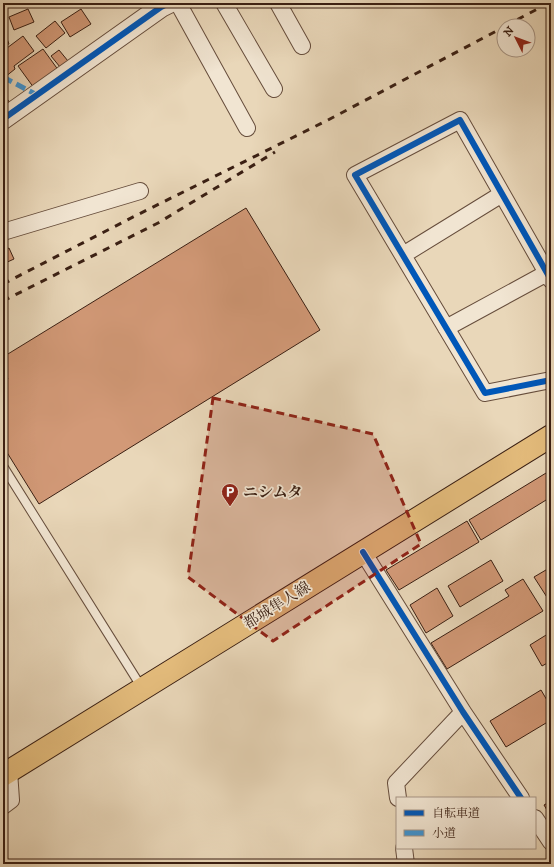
<svg xmlns="http://www.w3.org/2000/svg" width="554" height="867" font-family="'IM FELL DW Pica','Noto Serif JP',serif">
<style>
.building{fill:#d29977;stroke:#3a1f13}
.lines{fill:none;stroke-linecap:round;stroke-linejoin:round}
.service-casing{stroke:#664d3c;stroke-width:10}
.minor-casing{stroke:#664d3c;stroke-width:18}
.tertiary-casing{stroke:#664d3c;stroke-width:22}
.primary-casing{stroke:#3a1f13;stroke-width:24}
.service{stroke:#f1e5d2;stroke-width:8}
.minor{stroke:#f1e5d2;stroke-width:16}
.tertiary{stroke:#f1e5d2;stroke-width:20}
.primary{stroke:#e4bc7c;stroke-width:22}
.rail{stroke:#3a1f13;stroke-width:3;stroke-dasharray:7 7;stroke-linecap:butt}
.quiet{stroke:#3e94d3;stroke-width:5;stroke-dasharray:10 5;stroke-linecap:butt}
.cycleway-casing{stroke:#f1e5d2;stroke-width:8}
.cycleway{stroke:#0057b8;stroke-width:6}
.marked{fill:#8f2418;fill-opacity:0.2;stroke:#8f2418;stroke-width:3;stroke-dasharray:8 5;stroke-linejoin:round}
.labels{text-anchor:middle;stroke-width:3.5;stroke-linejoin:round;paint-order:stroke}
.poi-label{font-size:15px;font-weight:bold;fill:#3a1f13;stroke:#f1e5d2;text-anchor:start}
.street-label{font-size:15px;fill:#3a1f13;stroke:#f1e5d2}
</style>
<rect width="100%" height="100%" fill="#e9d7b9"/>
<filter id="stains"><feTurbulence type="fractalNoise" baseFrequency=".005" numOctaves="4"/><feColorMatrix values="0 0 0 0 .2 0 0 0 0 .09 0 0 0 0 .02 0 0 0 .5 -.17"/></filter>
<radialGradient id="worn" r=".72"><stop offset=".6" stop-color="#630" stop-opacity="0"/><stop offset="1" stop-color="#630" stop-opacity=".3"/></radialGradient>
<path class="building" d="M28,9L34,22L14,30L9,17Z
M81,9L91,24L70,37L61,22Z
M55,21L65,33L46,48L36,36Z
M3,28L9,44L3,46Z
M23,36L34,51L14,66L15,69L5,77L3,74V51Z
M43,49L59,71L34,88L18,66Z
M59,50L68,61L60,67L51,56Z
M3,93L10,103L3,109Z
M246,208L320,330L39,504L3,446V382L8,379L3,371V357Z
M9,248L14,259L3,264V251Z
M551,470V497L481,540L469,520Z
M467,521L479,542L399,590L386,570Z
M491,560L503,581L460,607L448,586Z
M551,567V602H550L534,577Z
M523,579L543,611L447,669L431,643L509,596L505,590Z
M437,588L453,616L426,633L410,605Z
M551,632V661L542,666L530,645Z
M541,690L551,707V720L506,747L490,721Z
M551,801V817L544,805Z"/>
<g class="lines">
<defs>
<path id="service" d="M3,466L142,688"/>
<path id="minor" d="M178,3L247,128
M224,3L274,89
M278,3L302,46
M3,232L140,191
M403,255L502,194
M551,280L460,120L355,175L485,393L551,380
M446,328L547,273
M363,552L463,712L521,798
M398,798L396,783L463,712
M3,806L11,800L9,771
M535,818L551,842
M404,848L406,864"/>
<path id="tertiary" d="M3,119L161,7L169,3"/>
<path id="primary" d="M3,775L551,436"/>
</defs>
<use href="#service" class="service-casing"/>
<use href="#minor" class="minor-casing"/>
<use href="#tertiary" class="tertiary-casing"/>
<use href="#primary" class="primary-casing"/>
<use href="#service" class="service"/>
<use href="#minor" class="minor"/>
<use href="#tertiary" class="tertiary"/>
<use href="#primary" class="primary"/>
<path class="rail" d="M505,26L549,3
M3,284L135,216L328,120L504,27
M3,301L158,223L275,152"/>
<path class="quiet" d="M3,77L37,95"/>
<defs>
<path id="cycleway" d="M3,119L161,7L169,3
M551,280L460,120L355,175L485,393L551,380
M363,552L463,712L521,798"/>
</defs>
<use href="#cycleway" class="cycleway-casing"/>
<use href="#cycleway" class="cycleway"/>
</g>
<path class="marked" d="M213,398L373,434L421,544L273,641L188,577Z"/>
<defs>
<symbol id="parking-pin" viewBox="-11 -11 22 30"><path d="M0 17L-7.5 6A9.5 9.5 0 1 1 7.5 6Z" fill="#8f2418" stroke="#f1e5d2"/><path d="M-3.5-5.5H1a3.5 3.5 0 0 1 0 7H-1V5.5H-3.5ZM-1-3.4V-.6H.8a1.4 1.4 0 0 0 0-2.8Z" fill="#fff"/></symbol>
</defs>
<g fill-rule="evenodd">
<use href="#parking-pin" x="220" y="482" width="20" height="27"/>
</g>
<g class="labels">
<g class="poi-label">
<text x="243" y="497">ニシムタ</text>
</g>
<g class="street-label">
<text transform="translate(277 605) rotate(-32)" y="5">都城隼人線</text>
</g>
</g>
<rect width="554" height="867" fill="none" stroke="#e9d7b9" stroke-width="16"/>
<rect x="4" y="4" width="546" height="859" fill="none" stroke="#3a1f13" stroke-width="2"/>
<rect x="8" y="8" width="538" height="851" fill="none" stroke="#3a1f13"/>
<rect x="396" y="797" width="140" height="52" fill="#f1e5d2" stroke="#a89686"/>
<rect x="404" y="810" width="20" height="6" fill="#0057b8" stroke="#a89686"/>
<text x="432" y="817" font-size="12" fill="#3a1f13">自転車道</text>
<rect x="404" y="830" width="20" height="6" fill="#3e94d3" stroke="#a89686"/>
<text x="432" y="837" font-size="12" fill="#3a1f13">小道</text>
<g transform="translate(516 38) rotate(312)"><circle r="19" fill="#f1e5d2" stroke="#a89686"/>
<path d="M0-3L7 15L0 10L-7 15Z" fill="#8f2418"/>
<text y="-6" font-size="11" font-weight="bold" text-anchor="middle" fill="#3a1f13">N</text>
</g>
<rect width="100%" height="100%" filter="url(#stains)"/>
<rect width="100%" height="100%" fill="url(#worn)"/>
</svg>
